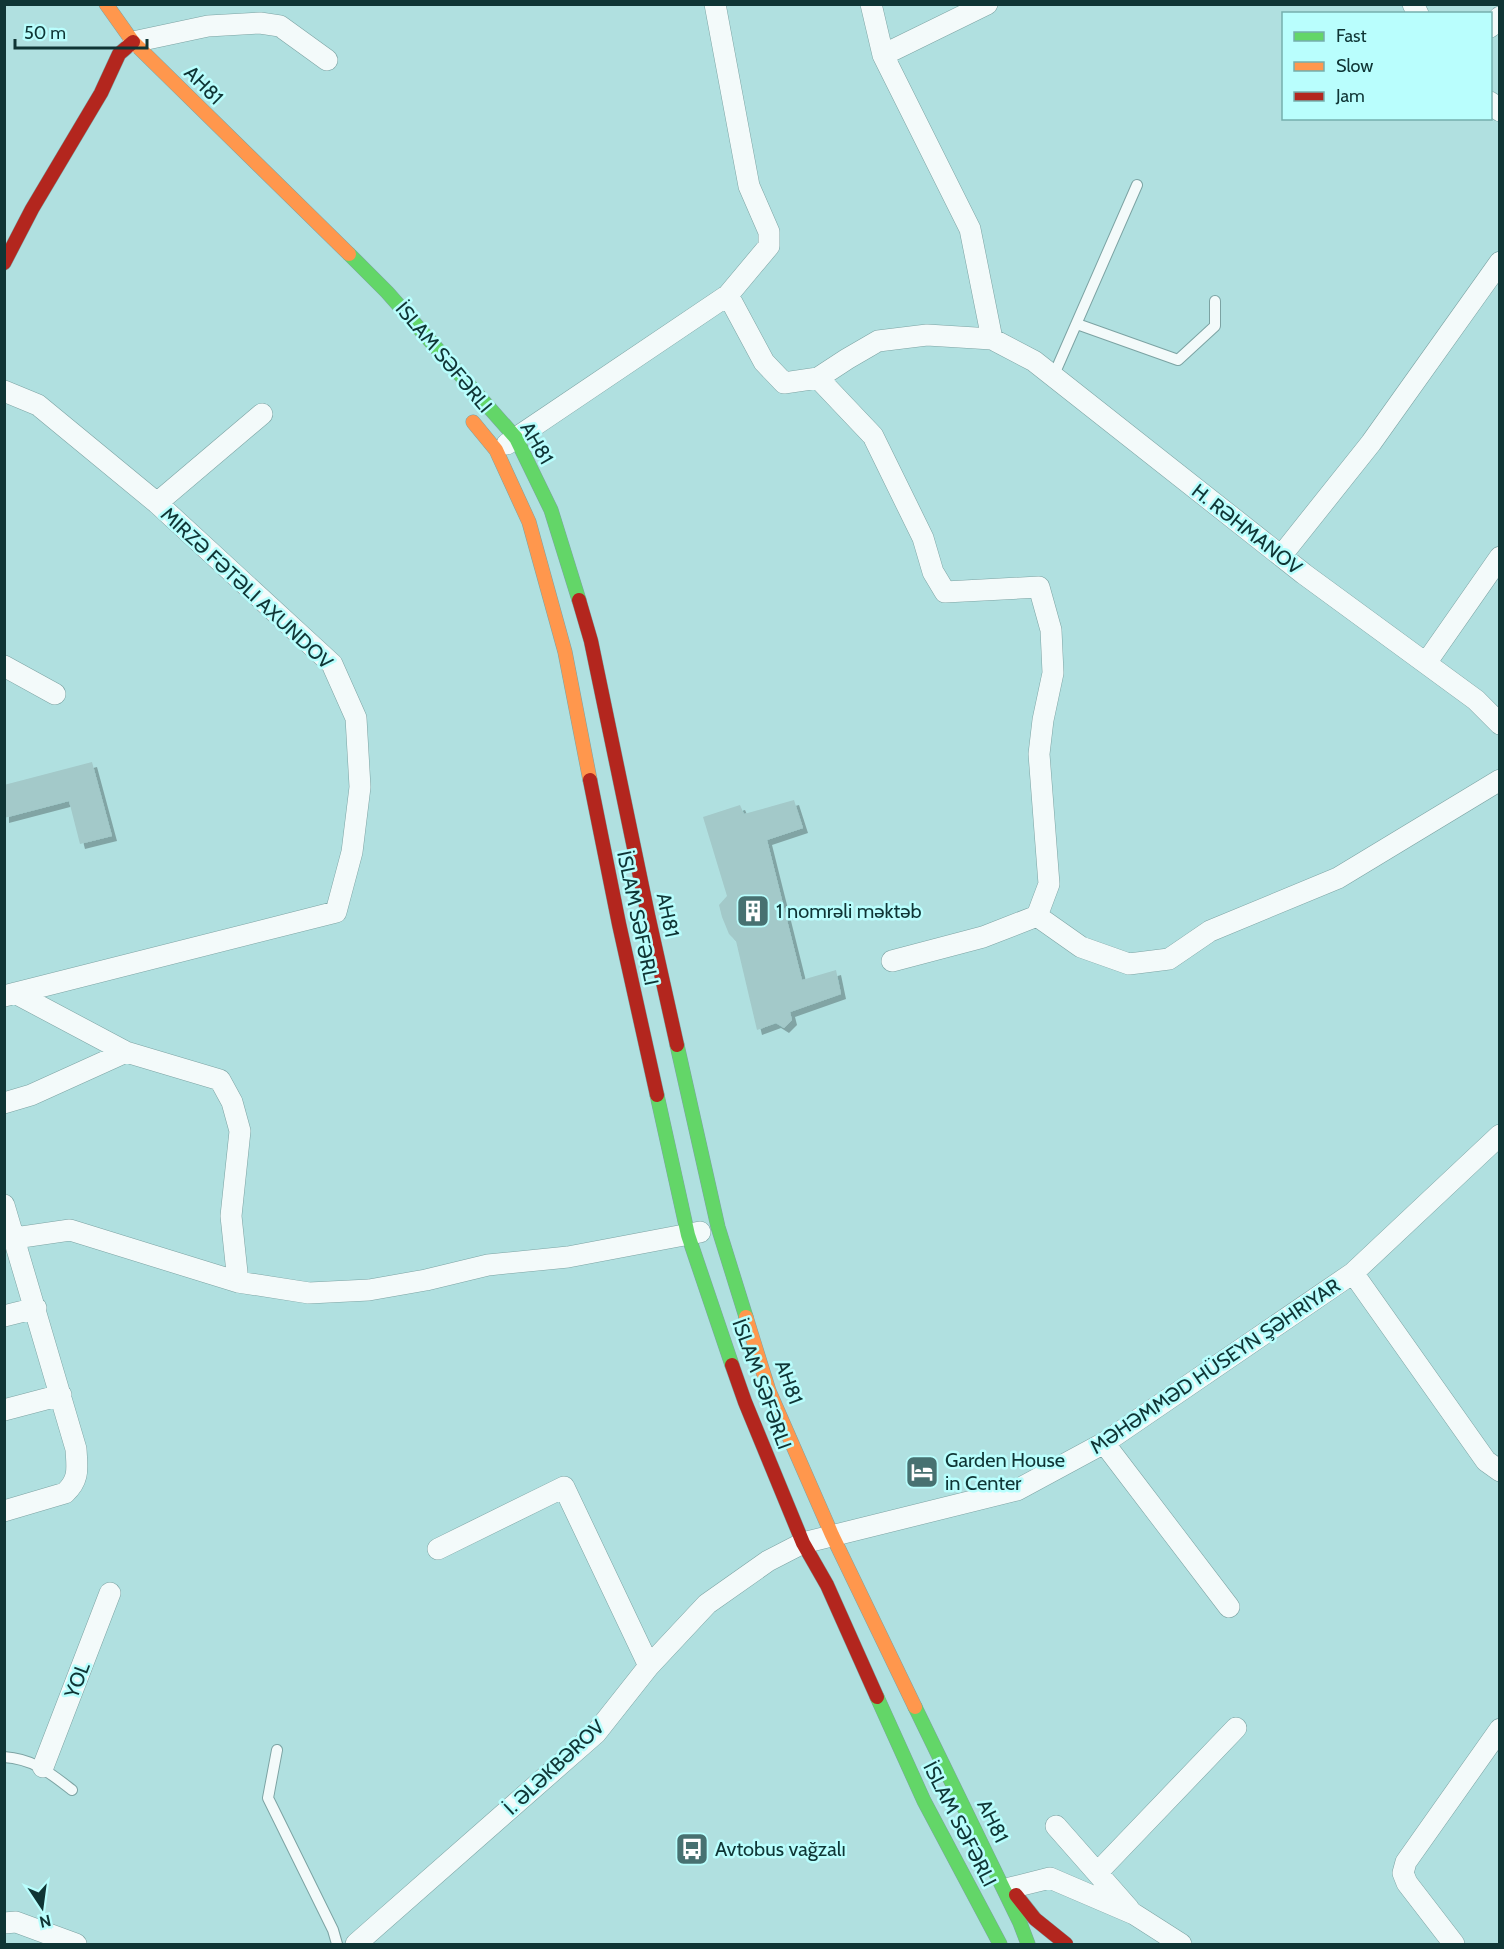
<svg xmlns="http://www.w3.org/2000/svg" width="1504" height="1949" font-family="Cabin,sans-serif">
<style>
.building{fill:#a3c9c9;filter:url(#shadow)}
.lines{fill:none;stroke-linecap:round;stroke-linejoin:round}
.lane-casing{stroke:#7ca3a3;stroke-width:12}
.street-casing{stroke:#7ca3a3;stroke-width:22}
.fast-casing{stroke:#7ca3a3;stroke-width:15}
.slow-casing{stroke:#7ca3a3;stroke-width:15}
.jam-casing{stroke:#7ca3a3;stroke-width:15}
.lane{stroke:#f3fafa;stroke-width:10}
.street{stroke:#f3fafa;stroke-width:21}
.fast{stroke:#63d668;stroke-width:14}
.slow{stroke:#ff974d;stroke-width:14}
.jam{stroke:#b3261e;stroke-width:14}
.labels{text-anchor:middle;stroke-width:5;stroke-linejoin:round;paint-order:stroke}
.street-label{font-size:20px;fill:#0f3535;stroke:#b9fefd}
.poi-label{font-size:20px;fill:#0f3535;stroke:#b9fefd;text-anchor:start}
</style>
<defs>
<filter id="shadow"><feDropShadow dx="5" dy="5" stdDeviation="0" flood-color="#0004"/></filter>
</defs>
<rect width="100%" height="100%" fill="#b0e0e0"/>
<path class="building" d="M92,762L112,836L80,844L69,801L4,818V785Z
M794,800L803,828L767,840L802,980L836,970L841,994L790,1012L792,1020L784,1028L776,1023L757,1030L736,941L729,934L722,917L719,905L727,896L703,817L740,805L744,814Z"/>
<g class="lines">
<defs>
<path id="lane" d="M1077,324L1178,360L1215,326V301
M1053,377L1137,185
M277,1750L268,1798L333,1930L337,1944
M4,1757C34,1759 50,1773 72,1790"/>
<path id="street" d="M871,4L883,55L970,229L992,339
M1413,4L1418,14
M1490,27L1500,17
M133,42L208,26L260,23L280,26L327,60
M883,55L987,4
M1490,102L1500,111
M728,295L764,362L784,383L818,378L847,359L878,341L927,335L992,339L1034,361L1304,574L1476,700L1500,724
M818,378L873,436L923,538L933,572L945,592L1039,587L1051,630L1053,673L1043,720L1039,754L1049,884L1037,916L983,937L892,961
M4,391L38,405L157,503L332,664L356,718L360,787L352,852L336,912L4,996
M507,444L728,295L769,246V232L749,186L715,4
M157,503L262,414
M1281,556L1371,443L1500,262
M1426,663L1500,557
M4,666L55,694
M1037,916L1081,947L1129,964L1169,959L1210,931L1338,878L1500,780
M15,993L126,1052L220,1080L232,1102L240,1131L231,1216L238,1282
M4,1103L31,1095L126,1052
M4,1205L76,1449C77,1468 80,1479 65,1493L4,1511
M15,1238L70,1230L238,1282L309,1293L369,1290L426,1280L488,1265L568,1257L700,1232
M1353,1273L1486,1461L1500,1471
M4,1316L36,1308
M4,1410L61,1395
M1104,1443L1229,1607
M438,1549L564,1487L649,1666
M43,1767L110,1593
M1056,1826L1129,1909
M1098,1872L1236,1728
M1010,1888L1050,1878L1134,1914L1181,1944
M4,1923L16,1922L76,1944
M356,1944L596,1733L649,1666L707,1604L768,1561L803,1543L1017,1490L1104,1443L1353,1273L1500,1135
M1454,1944L1407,1883L1403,1873L1406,1862L1500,1729"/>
<path id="fast" d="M349,254L387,292L516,438L551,510L579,600
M677,1045L718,1227L746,1317
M657,1095L688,1235L732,1365
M877,1697L924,1801L1000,1944
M915,1707L1020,1923L1028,1944"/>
<path id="slow" d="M106,4L133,42L349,254
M473,422L496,450L529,522L565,652L590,780
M746,1317L769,1391L832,1535L915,1707"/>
<path id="jam" d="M4,263L32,209L101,93L119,54L133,42
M579,600L591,641L648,915L677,1045
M590,780L619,924L657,1095
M732,1365L745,1402L803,1543L827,1585L877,1697
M1016,1895L1035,1919L1066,1944"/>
</defs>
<use href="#lane" class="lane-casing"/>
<use href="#street" class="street-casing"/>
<use href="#fast" class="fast-casing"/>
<use href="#slow" class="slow-casing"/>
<use href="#jam" class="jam-casing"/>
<use href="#lane" class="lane"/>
<use href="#street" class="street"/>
<use href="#fast" class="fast"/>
<use href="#slow" class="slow"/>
<use href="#jam" class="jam"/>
</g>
<defs>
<symbol id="building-square" viewBox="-11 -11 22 22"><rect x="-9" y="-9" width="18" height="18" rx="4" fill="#477171" stroke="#b9fefd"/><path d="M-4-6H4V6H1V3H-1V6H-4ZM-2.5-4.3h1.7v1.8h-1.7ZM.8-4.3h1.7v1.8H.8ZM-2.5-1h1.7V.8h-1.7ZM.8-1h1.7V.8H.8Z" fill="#fff"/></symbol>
<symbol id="hotel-square" viewBox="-11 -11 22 22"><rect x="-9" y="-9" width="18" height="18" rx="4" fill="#477171" stroke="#b9fefd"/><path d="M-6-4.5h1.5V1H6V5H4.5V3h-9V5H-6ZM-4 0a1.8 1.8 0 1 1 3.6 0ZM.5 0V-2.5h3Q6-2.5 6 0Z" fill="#fff"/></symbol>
<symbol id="bus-square" viewBox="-11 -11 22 22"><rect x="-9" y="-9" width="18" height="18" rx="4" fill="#477171" stroke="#b9fefd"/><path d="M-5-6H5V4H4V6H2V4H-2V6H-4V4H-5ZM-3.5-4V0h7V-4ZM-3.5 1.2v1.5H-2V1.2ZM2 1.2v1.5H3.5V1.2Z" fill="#fff"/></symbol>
</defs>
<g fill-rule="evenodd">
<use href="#building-square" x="734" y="892" width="38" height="38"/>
<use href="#hotel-square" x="903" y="1453" width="38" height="38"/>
<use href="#bus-square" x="673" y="1830" width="38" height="38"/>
</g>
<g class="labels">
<g class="street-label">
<text transform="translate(204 85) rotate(45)" y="7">AH81</text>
<text transform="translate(444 357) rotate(50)" y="7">İSLAM SƏFƏRLI</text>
<text transform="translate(537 443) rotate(60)" y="7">AH81</text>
<text transform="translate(1247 529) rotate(38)" y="7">H. RƏHMANOV</text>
<text transform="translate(247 588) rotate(43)" y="7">MIRZƏ FƏTƏLI AXUNDOV</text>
<text transform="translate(668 915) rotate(78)" y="7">AH81</text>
<text transform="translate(638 918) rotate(78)" y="7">İSLAM SƏFƏRLI</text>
<text transform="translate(1215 1366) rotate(-34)" y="7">MƏHƏMMƏD HÜSEYN ŞƏHRIYAR</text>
<text transform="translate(789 1382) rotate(70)" y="7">AH81</text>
<text transform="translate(762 1384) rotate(70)" y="7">İSLAM SƏFƏRLI</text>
<text transform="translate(77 1680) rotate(-69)" y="7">YOL</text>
<text transform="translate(554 1767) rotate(-43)" y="7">İ. ƏLƏKBƏROV</text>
<text transform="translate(993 1821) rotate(64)" y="7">AH81</text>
<text transform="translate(960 1824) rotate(63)" y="7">İSLAM SƏFƏRLI</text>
</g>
<g class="poi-label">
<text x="776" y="918">1 nomrəli məktəb</text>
<text x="945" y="1467">Garden House<tspan x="945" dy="23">in Center</tspan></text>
<text x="715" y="1856">Avtobus vağzalı</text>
</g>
</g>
<rect width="1504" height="1949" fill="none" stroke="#0f3535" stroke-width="12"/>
<rect x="1282" y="12" width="210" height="108" fill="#b9fefd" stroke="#75aead" stroke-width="1.5"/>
<rect x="1294" y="32" width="30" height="9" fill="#63d668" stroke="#75aead" stroke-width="1.5"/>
<text x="1336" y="42" font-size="18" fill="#0f3535">Fast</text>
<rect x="1294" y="62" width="30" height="9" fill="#ff974d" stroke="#75aead" stroke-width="1.5"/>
<text x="1336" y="72" font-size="18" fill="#0f3535">Slow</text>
<rect x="1294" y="92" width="30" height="9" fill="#b3261e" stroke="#75aead" stroke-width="1.5"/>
<text x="1336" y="102" font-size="18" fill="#0f3535">Jam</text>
<g transform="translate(42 1907) rotate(167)" stroke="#b9fefd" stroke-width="4.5" paint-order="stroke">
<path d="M0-4.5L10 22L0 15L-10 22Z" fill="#0f3535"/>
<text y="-9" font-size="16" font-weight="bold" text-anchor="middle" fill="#0f3535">N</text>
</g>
<path d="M15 39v9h132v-9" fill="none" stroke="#0f3535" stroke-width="3"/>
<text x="24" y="39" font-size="18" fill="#0f3535" stroke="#b9fefd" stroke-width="4.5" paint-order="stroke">50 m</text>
</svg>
